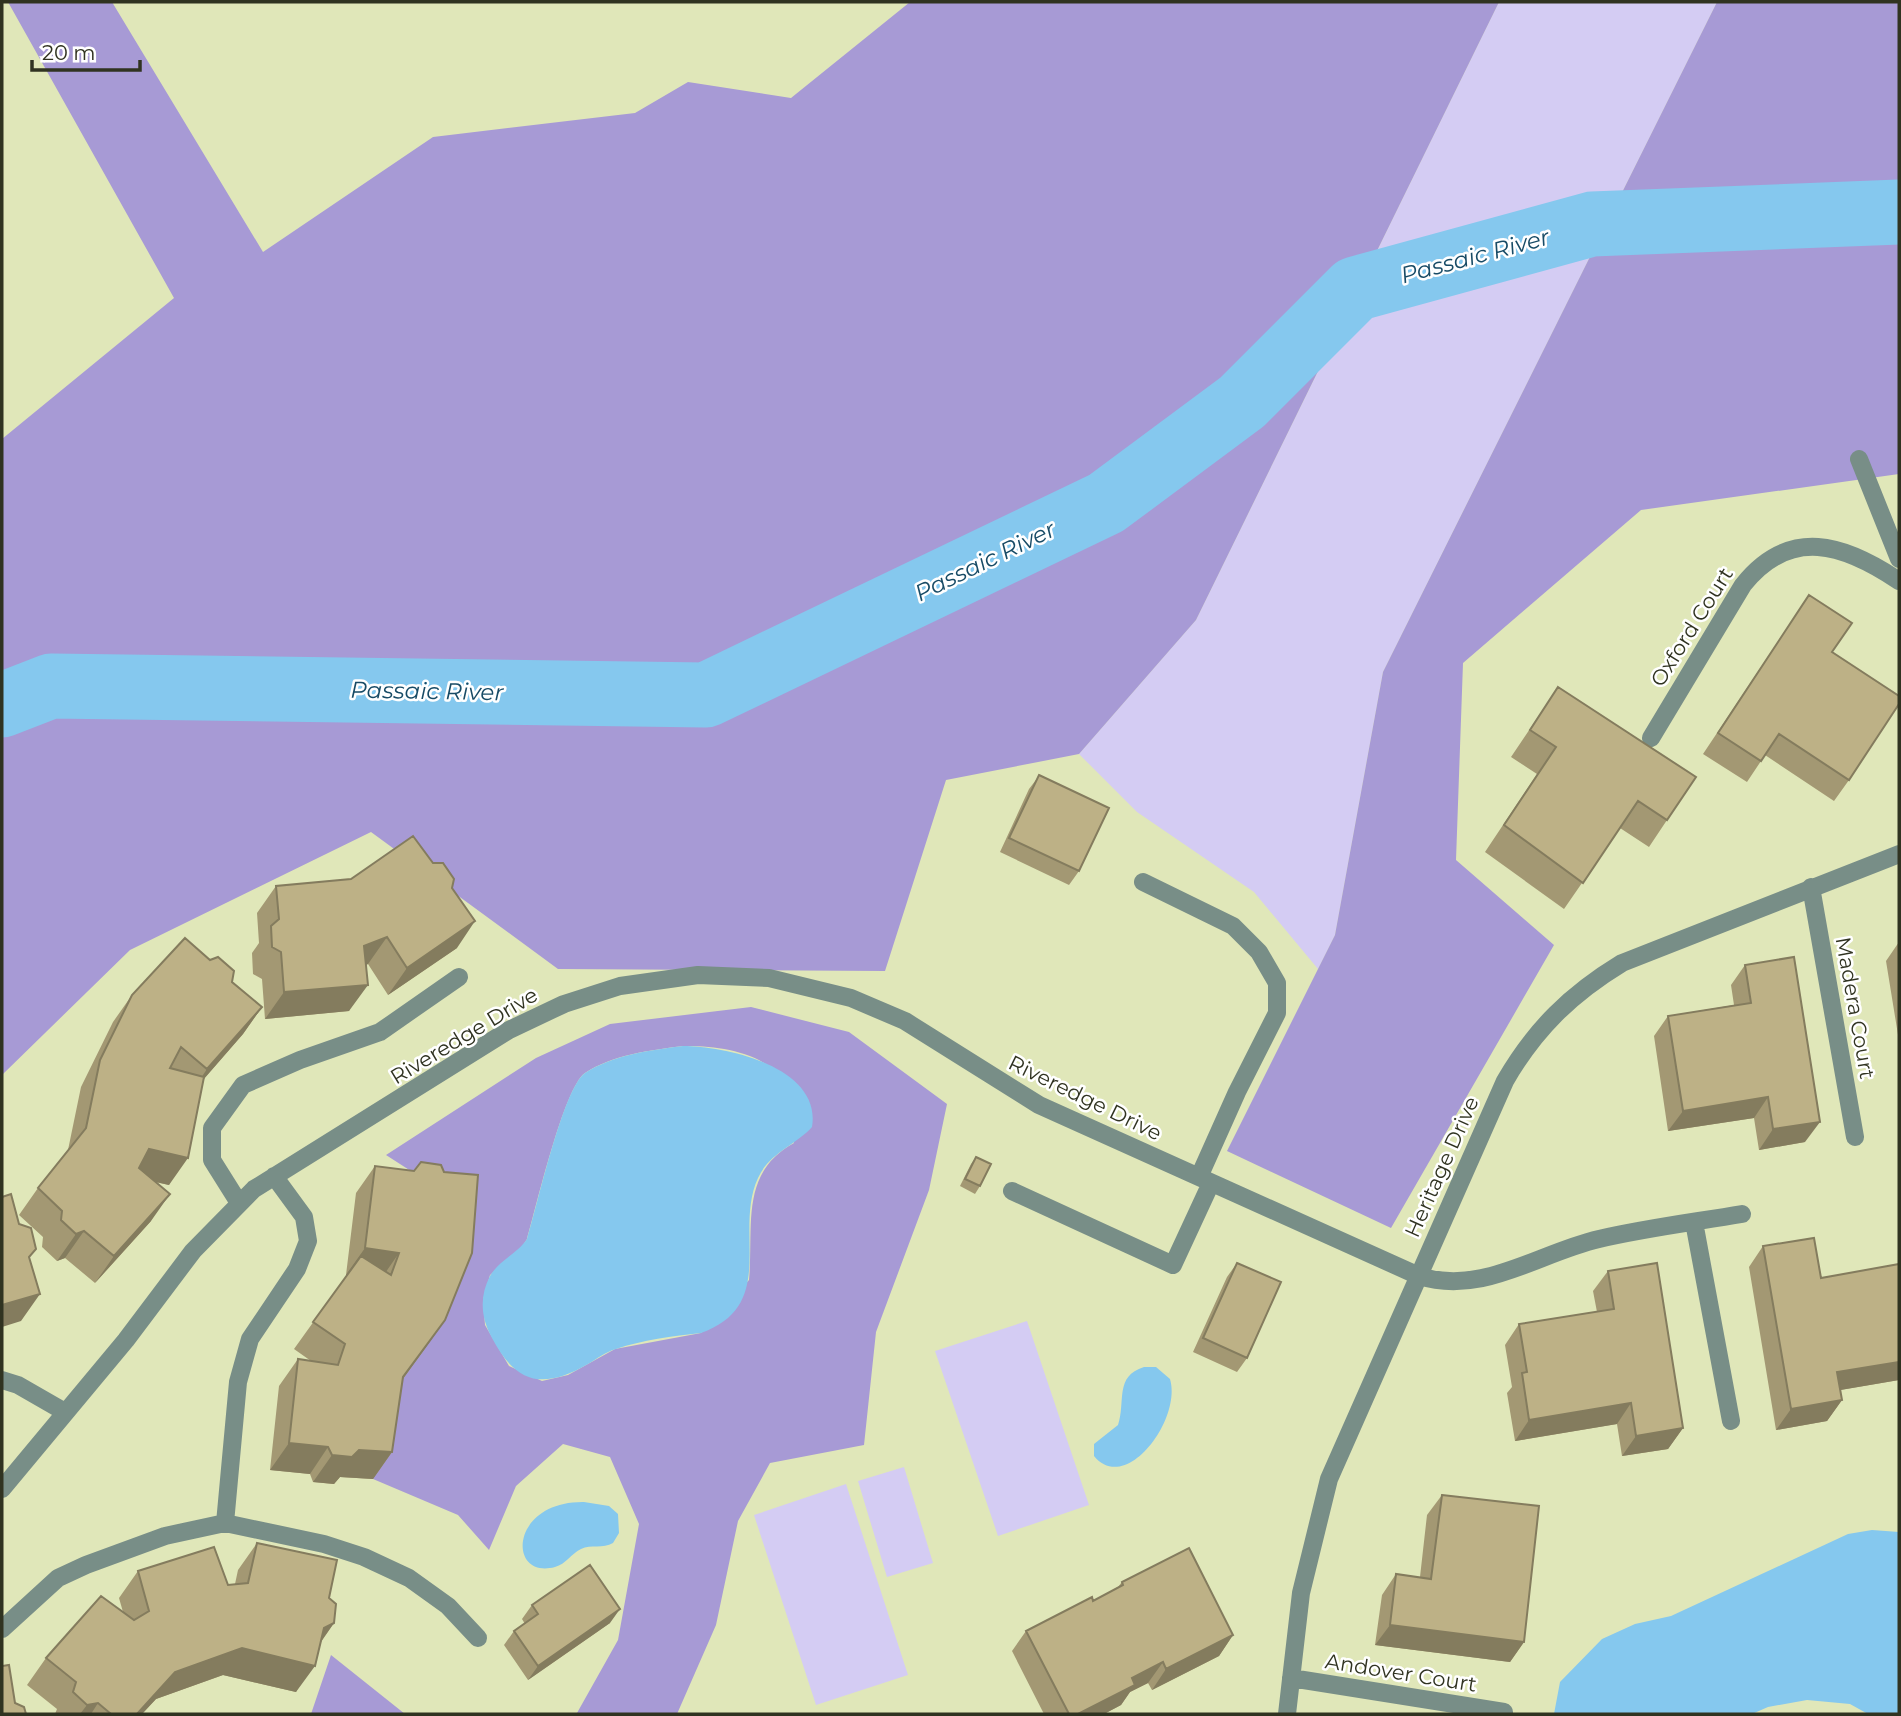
<svg xmlns="http://www.w3.org/2000/svg" width="1901" height="1716" font-family="Montserrat,sans-serif">
<style>
.green{fill:#d4ccf3}
.forest{fill:#a79ad5;fill-rule:evenodd}
.water{fill:#85c8ee}
.lines{fill:none;stroke-linecap:round;stroke-linejoin:round}
.river{stroke:#85c8ee;stroke-width:65}
.minor{stroke:#788e87;stroke-width:18}
.wall{fill:#a39873}
.shaded-wall{fill:#847c5e}
.building{fill:#bdb186;stroke:#847c5e;stroke-width:2}
.labels{text-anchor:middle;stroke-width:5;stroke-linejoin:round;paint-order:stroke}
.street-label{font-size:21px;fill:#303321;stroke:#fff}
.water-label{font-size:23px;font-style:italic;fill:#174b66;stroke:#fff}
</style>
<rect width="100%" height="100%" fill="#e0e7b9"/>
<path class="green" d="M1499,2H1717L1383,672L1335,935L1318,969L1254,892L1137,812L1079,754L1196,620Z
M1027,1321L1089,1505L998,1536L935,1351Z
M904,1467L933,1563L887,1577L858,1481Z
M846,1484L908,1675L816,1705L754,1515Z"/>
<path class="forest" d="M8,2H112L263,252L433,137L635,113L688,82L791,98L910,2H1499L1196,620L1079,754L946,780L885,971L558,969L371,832L130,950L2,1075V439L174,298Z
M1717,2H1899V474L1641,510L1463,663L1456,860L1554,945L1391,1228L1227,1151L1335,935L1383,672Z
M751,1007L849,1032L947,1104L929,1190L876,1332L864,1445L770,1463L738,1521L716,1625L677,1714H573L577,1713L618,1640L639,1524L610,1457L563,1444L516,1486L489,1550L458,1515L373,1479L384,1404L426,1347L459,1202L386,1155L536,1058L610,1024ZM683,1046C711,1046 746,1049 770,1067L794,1143C739,1173 754,1227 749,1280L701,1333L615,1349L568,1375L542,1381L509,1366L485,1325L483,1300L490,1275L520,1250L527,1239C536,1208 564,1087 585,1073C612,1055 651,1050 683,1046Z
M331,1655L405,1714H311Z"/>
<path class="water" d="M683,1046C726,1046 822,1067 812,1127C796,1145 769,1153 758,1178C733,1232 779,1305 701,1333C673,1336 642,1340 616,1349C605,1352 597,1359 588,1364C543,1390 516,1384 492,1338C481,1318 479,1297 490,1276C499,1260 517,1254 527,1239C537,1207 563,1088 585,1073C613,1055 651,1050 683,1046Z
M1144,1367H1156L1170,1379C1182,1419 1126,1495 1094,1456V1444L1118,1425C1126,1402 1114,1376 1144,1367Z
M584,1502L609,1506L618,1514L619,1533L613,1543C603,1549 591,1544 581,1549C571,1554 566,1564 555,1567C507,1580 509,1501 584,1502Z
M1872,1530L1899,1532V1714H1868L1850,1704L1807,1700L1768,1707L1752,1714H1554L1560,1682L1602,1639L1635,1624L1671,1616L1848,1534Z"/>
<g class="lines">
<path class="river" d="M2,705L51,686L706,695L1106,503L1242,402L1355,289L1592,224L1899,212"/>
<path class="minor" d="M1859,459L1899,559
M1651,738L1743,585C1790,526 1844,544 1899,581
M1143,882L1233,926L1259,952L1277,983V1013L1237,1092L1199,1177
M1811,887L1855,1137
M1012,1191L1173,1265L1211,1183
M239,1203L212,1160V1128L243,1085L300,1060L380,1032L459,977
M1694,1222L1731,1421
M2,1380L18,1385L65,1412
M2,1489L126,1340L193,1251L254,1189L509,1030L564,1004L620,986L698,975L769,978L851,998L905,1021L1039,1105L1419,1276C1483,1296 1538,1253 1599,1239C1646,1228 1695,1222 1742,1214
M225,1523L238,1382L250,1339L297,1269L308,1241L304,1217L274,1176
M2,1629L58,1578L86,1565L165,1536L225,1523L324,1544L364,1557L409,1578L448,1606L478,1638
M1291,1678L1504,1712
M1287,1714L1301,1593L1329,1479L1505,1081C1535,1029 1571,994 1622,963L1899,854"/>
</g>
<path class="wall" d="M1809,595L1832,652L1849,780L1834,801L1765,755L1747,782L1703,754Z
M1558,687L1667,820L1649,847L1620,828L1564,909L1485,852L1537,774L1511,757Z
M1039,776L1079,871L1069,885L1000,852L1029,789Z
M276,886L452,888L457,948L388,995L368,964L366,965L349,1011L265,1019L262,979L253,974L252,953L259,943L257,913Z
M1899,942V1041L1886,961Z
M1745,965L1805,1142L1759,1150L1754,1118L1668,1131L1654,1036L1668,1016L1734,1005L1731,985Z
M232,982L262,1007L243,1034L203,1080L169,1185L155,1182L151,1221L95,1283L65,1258L57,1261L42,1247L43,1237L19,1215L38,1188L68,1150L81,1087L113,1022L132,995Z
M976,1157L980,1186L975,1194L960,1186L971,1164Z
M375,1166L426,1347L403,1379L392,1452L373,1479L340,1477L334,1484L313,1482L310,1474L270,1470L279,1386L298,1359L311,1361L294,1349L347,1275H346L356,1193Z
M1763,1246L1821,1278L1899,1264V1380L1840,1390L1842,1400L1827,1421L1776,1430L1749,1267Z
M1237,1263L1247,1358L1237,1372L1193,1352L1227,1277Z
M1608,1271L1683,1428L1668,1449L1622,1456L1617,1424L1515,1441L1507,1393L1512,1387L1505,1345L1519,1324L1597,1312L1593,1291Z
M1442,1495L1524,1642L1510,1662L1375,1645L1382,1595L1396,1574L1420,1577L1427,1515Z
M257,1543L329,1598L334,1623L321,1642L296,1692L223,1675L156,1699L142,1714H55L57,1709L27,1685L46,1658L123,1612L119,1598L138,1571L228,1585L235,1584L238,1570Z
M1122,1582L1233,1635L1219,1656L1152,1690L1148,1683L1130,1692L1121,1705L1104,1714H1044L1012,1651L1026,1631L1093,1601L1118,1587Z
M532,1605L610,1623L528,1680L504,1645L514,1631L525,1624L522,1619Z"/>
<path class="shaded-wall" d="M475,921L457,948L388,995L407,968Z
M387,937L368,964L345,973L364,946Z
M368,985L349,1011L265,1019L284,992Z
M262,1007L243,1034L189,1096L207,1069Z
M1768,1097L1754,1118L1668,1131L1683,1111Z
M1820,1122L1805,1142L1759,1150L1773,1129Z
M149,1149L188,1158L169,1185L131,1176Z
M170,1194L151,1221L95,1283L114,1256Z
M84,1231L65,1258L57,1261L76,1234Z
M365,1248L399,1253L381,1279L346,1275Z
M40,1294L21,1321L2,1327V1305Z
M445,1320L426,1347L384,1404L403,1377Z
M1899,1362V1380L1823,1393L1837,1372Z
M1842,1400L1827,1421L1776,1430L1791,1409Z
M1631,1403L1617,1424L1515,1441L1529,1420Z
M1683,1428L1668,1449L1622,1456L1636,1436Z
M289,1443L328,1447L310,1474L270,1470Z
M359,1450L392,1452L373,1479L340,1477L334,1484L313,1482L332,1455Z
M620,1609L610,1623L528,1680L538,1666Z
M334,1623L315,1650L324,1628Z
M1390,1625L1524,1642L1510,1662L1375,1645Z
M1233,1635L1219,1656L1152,1690L1166,1669Z
M242,1648L315,1666L296,1692L223,1675L156,1699L142,1714H137L175,1672Z
M1163,1662L1148,1683L1130,1692L1121,1705L1104,1714H1078L1132,1678Z
M98,1703L91,1714H80L87,1705Z"/>
<path class="building" d="M1809,595L1852,623L1832,652L1899,696V704L1849,780L1779,734L1761,761L1718,733Z
M1558,687L1696,777L1667,820L1638,801L1583,883L1504,825L1556,747L1530,730Z
M1039,775L1109,808L1079,871L1009,838Z
M413,836L433,863H443L454,879L452,888L475,921L407,968L387,937L364,946L368,985L284,992L281,952L272,947L271,926L279,919L276,886L351,879Z
M185,938L210,960L218,957L234,971L232,982L262,1007L207,1069L181,1047L170,1068L204,1077L188,1158L149,1149L139,1168L170,1194L114,1256L84,1231L76,1234L61,1220L62,1211L38,1188L86,1128L100,1060L132,995Z
M1794,957L1820,1122L1773,1129L1768,1097L1683,1111L1668,1016L1751,1003L1745,965Z
M976,1157L991,1164L980,1186L965,1179Z
M421,1162L441,1165L444,1172L478,1175L472,1253L445,1320L403,1377L392,1452L359,1450L352,1457L332,1455L328,1447L289,1443L298,1359L338,1365L345,1344L313,1322L361,1256L391,1275L399,1253L365,1248L375,1166L414,1171Z
M11,1194L19,1224L31,1228L36,1249L29,1257L40,1294L2,1305V1197Z
M1814,1238L1821,1278L1899,1264V1362L1837,1372L1842,1400L1791,1409L1763,1246Z
M1237,1263L1281,1282L1247,1358L1203,1338Z
M1657,1263L1683,1428L1636,1436L1631,1403L1529,1420L1522,1373L1527,1372L1519,1324L1614,1309L1608,1271Z
M1442,1495L1539,1506L1524,1642L1390,1625L1396,1574L1431,1579Z
M257,1543L337,1560L329,1598L336,1604L334,1623L324,1628L315,1666L242,1648L175,1672L137,1714H111L98,1703L87,1705L73,1692L76,1682L46,1658L101,1596L134,1620L149,1611L138,1571L214,1547L228,1585L248,1583Z
M1189,1548L1233,1635L1166,1669L1163,1662L1132,1678L1135,1685L1078,1714H1069L1026,1631L1092,1597L1093,1601L1123,1585L1122,1582Z
M590,1565L620,1609L538,1666L514,1631L538,1614L532,1605Z
M9,1665L15,1703L24,1707L26,1714H2V1666Z"/>
<g class="labels">
<g class="street-label">
<text transform="translate(1692 627) rotate(-58)" y="7">Oxford Court</text>
<text transform="translate(1855 1008) rotate(80)" y="7">Madera Court</text>
<text transform="translate(464 1036) rotate(-31)" y="7">Riveredge Drive</text>
<text transform="translate(1085 1098) rotate(26)" y="7">Riveredge Drive</text>
<text transform="translate(1442 1167) rotate(-66)" y="7">Heritage Drive</text>
<text transform="translate(1401 1673) rotate(9)" y="7">Andover Court</text>
</g>
<g class="water-label">
<text transform="translate(1475 256) rotate(-15)" y="8">Passaic River</text>
<text transform="translate(985 561) rotate(-26)" y="8">Passaic River</text>
<text transform="translate(427 691) rotate(1)" y="8">Passaic River</text>
</g>
</g>
<rect width="1901" height="1716" fill="none" stroke="#303321" stroke-width="7"/>
<path d="M32 60v10h108v-10" fill="none" stroke="#303321" stroke-width="3.5"/>
<text x="42" y="60" font-size="21" fill="#303321" stroke="#ffffff" stroke-width="5" paint-order="stroke">20 m</text>
</svg>
